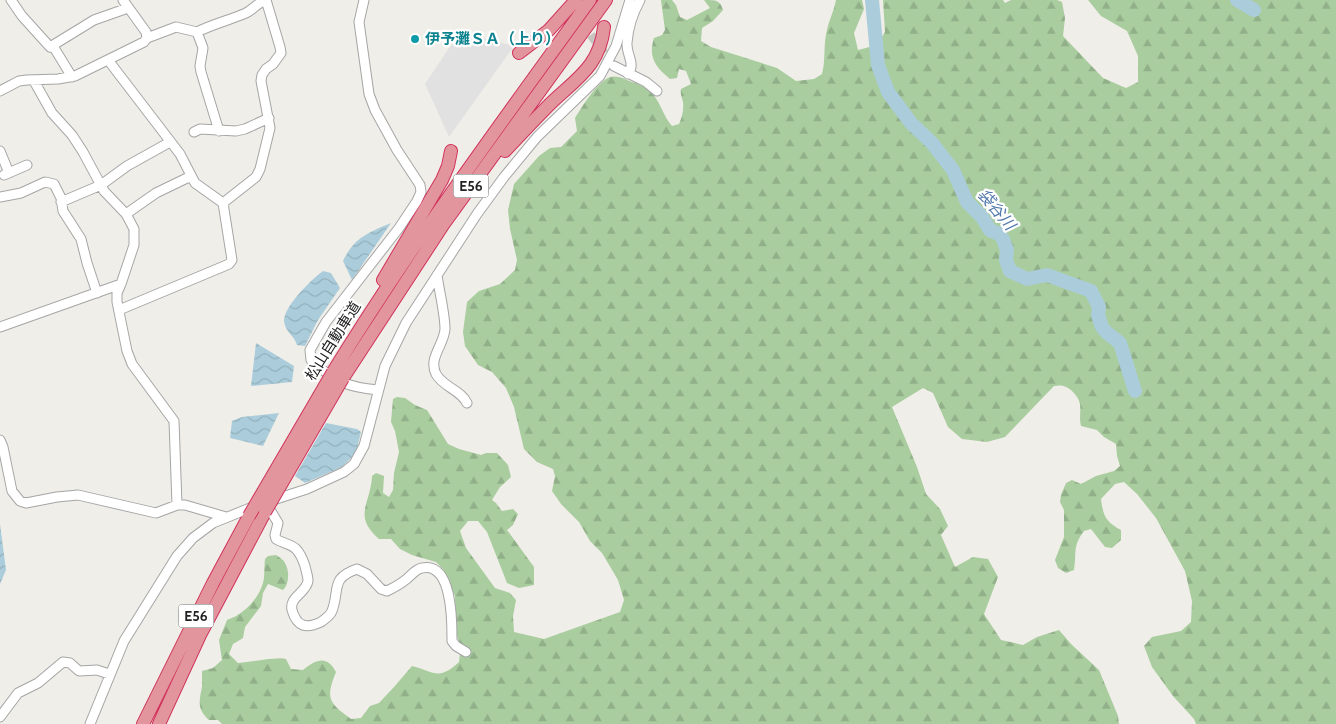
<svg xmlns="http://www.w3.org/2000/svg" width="1336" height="724" font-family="Cabin,'Noto Sans JP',sans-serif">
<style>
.forest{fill:url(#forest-firs)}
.parking{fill:#e1e1e1}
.water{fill:url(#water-waves)}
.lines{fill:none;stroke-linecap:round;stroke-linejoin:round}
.river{stroke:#abcddb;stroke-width:14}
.minor-tunnel{stroke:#c7c5c0;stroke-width:9;stroke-dasharray:9 4.5;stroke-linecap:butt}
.minor-casing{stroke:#a5a5a5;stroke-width:11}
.highway-casing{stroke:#d1325c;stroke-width:14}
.minor{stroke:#fff;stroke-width:9}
.highway{stroke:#e2959d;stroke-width:12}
.highway-bridge-casing{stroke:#d1325c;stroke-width:14;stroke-linecap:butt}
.highway-bridge{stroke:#e2959d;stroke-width:12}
.culture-dot{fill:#0f9aa8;stroke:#fff;stroke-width:2}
.labels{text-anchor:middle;stroke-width:4.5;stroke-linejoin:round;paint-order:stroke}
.shield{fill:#fff;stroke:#646464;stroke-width:1}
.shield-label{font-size:14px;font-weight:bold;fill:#212121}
.culture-label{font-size:15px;font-weight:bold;fill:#0d838f;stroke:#fff;text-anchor:start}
.street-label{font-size:15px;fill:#212121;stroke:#fff}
.water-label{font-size:16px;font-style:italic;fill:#5278ac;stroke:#fff}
</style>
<defs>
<pattern id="forest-firs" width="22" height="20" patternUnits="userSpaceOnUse" patternTransform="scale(1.25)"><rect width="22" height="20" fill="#a9cd9f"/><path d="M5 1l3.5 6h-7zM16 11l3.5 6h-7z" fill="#91b089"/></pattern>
<pattern id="water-waves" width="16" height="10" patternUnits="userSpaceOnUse" patternTransform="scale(1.25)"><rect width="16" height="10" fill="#abcddb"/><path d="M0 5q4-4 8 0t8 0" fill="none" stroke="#93b0bc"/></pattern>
</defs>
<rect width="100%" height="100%" fill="#f0eee8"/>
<path class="forest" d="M661,0H672L676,5L680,17L687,20L710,8L704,0C716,0 720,0 723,10L713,21L702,28L701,41L711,47L777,68L796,81L814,79L822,74C826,59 823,45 827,30C829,20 834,11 836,0H862L864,9L854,33L858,50L877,45L885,32L883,0H1003L1005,3L1011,0H1057L1062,2L1065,18L1063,36L1103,78L1126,88L1138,82V56L1127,31L1101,16L1088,0H1336V724H1196L1194,719L1173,696L1152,667L1144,646L1152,637L1181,631L1191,622L1192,601L1185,571L1156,518L1137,494L1124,482L1115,484L1101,499C1103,516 1106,522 1121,530V540L1112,548L1105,547L1091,529L1084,531C1072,547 1077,552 1074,570L1066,573L1058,568L1055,560L1064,537V510L1060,502L1061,495L1066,483L1072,480L1081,484L1096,476L1114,471L1120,466L1117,456L1116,444L1104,437L1097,430L1081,426C1079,418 1081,411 1080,404C1079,397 1070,387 1063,386C1062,385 1055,386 1054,386L1005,437L987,442L962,439L948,427L933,393L923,388L892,407L917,467L926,494L940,509L948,526L941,535L955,567L973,557L988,559L998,577L984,614L1001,640L1023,645L1037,637L1059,630L1072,645L1099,670L1118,716L1119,724H222L218,720H209C197,709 199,702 202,687C202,682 202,676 202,671L213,668L222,660L219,640L227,620C243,615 258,600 263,583C265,576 264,566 265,559L268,556L276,555C279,557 284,560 285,563C290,572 289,584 283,590L268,584L263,593L261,606L245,627L243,638L233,644L229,654L238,663C254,662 271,657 286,659L291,669L303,670C315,660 327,654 336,672C325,699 329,703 351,719L361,718L370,706L379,703L394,687L412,666C435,672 438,681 459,662L461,645L456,634L455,596L443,569L436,562L412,555L400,549L391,539H379C352,515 371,504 372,476L376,473L384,476L383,493L389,497L393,490L394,473L399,452L395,431L391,422L393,399L397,397L405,398L415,405L427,410L448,444L459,449L481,455L486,453H497L508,465L511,477L500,487L492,500L496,503L502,511L513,509L518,514L513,525L507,530L534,567V585L519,588L507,583L487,532L478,521H468L460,531L466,548L495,588L510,593L516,600L513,616L514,632L544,639L620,612L624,600L618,580L602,553L590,541L579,522L561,504L552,491L555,476L553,469L537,462L524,449L514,407L506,388L492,372L478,365L465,346L463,332L467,302L479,291L500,284L515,270L517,260L510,229L508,210L514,184L539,156L550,148L561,147L577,131L575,118C582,107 597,82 610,77C617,75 625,79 632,82C638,84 648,88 652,93C661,103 663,116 672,126L679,124C682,117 684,110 683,102C682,97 680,95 681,89L691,84L686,71L679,69L677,78L670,79C655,67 648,57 654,38L662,35L665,30Z"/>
<path class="parking" d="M463,33L514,46L449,137L425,84L457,36Z"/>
<path class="water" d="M391,223L352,280L343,261C354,238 367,233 391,223Z
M323,271L331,273L340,288L318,320L305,346L297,345C294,335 285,332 284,321C284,306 312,279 323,271Z
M256,343L294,366L292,382L251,386Z
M279,413L263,446L230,438L232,421L242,417Z
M326,423L357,429L361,432L356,453L342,467L305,483L295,476Z
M0,524L6,570L0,584Z"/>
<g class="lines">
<path class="river" d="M872,0L878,65L888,92L911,123L932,143L953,170L967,202L982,217L990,230L999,234L1003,239L1007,250L1006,260L1010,271L1027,279L1047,275L1091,291L1099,307L1098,315L1102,327L1106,332L1120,343L1135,391
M1237,0L1254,10"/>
<path class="minor-tunnel" d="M583,24L612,64"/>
<defs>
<path id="minor" d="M11,0L22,16L50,47L94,20L128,8
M364,0L359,22L369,94L375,110L397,150L420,185L421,192L417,201L399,228L326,322L310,350L311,360C334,381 346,387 378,390
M197,32L203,48L200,66L201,72L219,131
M147,38L176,27L197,32C213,24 230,20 246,13C254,9 257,3 266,0
M53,46L72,77
M108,60L180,154L195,183L223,203L232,260L229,264L222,267L119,310
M614,66L646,82L657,91
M628,74C636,63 626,55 627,43C628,28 633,13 640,0
M34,81L52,113L72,135L83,152L104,191L126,214L134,229V245L121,284L117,293V302L127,351L132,364L174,421L177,505
M0,91L19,81L27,80L58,79L75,76L144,42L147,38L146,32L123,0
M194,132L200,129L236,131L245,129L269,118
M0,151L9,173
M4,175L27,165
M0,197L21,193L45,182L54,184L61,198L63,211L81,239L87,263L97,293
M61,202L101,185L127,166L170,142
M223,203L256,177L260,169L270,128L261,81L262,75L266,69L273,64L281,53L280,47L266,0
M126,214L156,193L187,178H192
M437,275C439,290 445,314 445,329C444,345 428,358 436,374C443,387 461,390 467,403
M0,327L121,284
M0,440L3,447L12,491L20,501L26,503L57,497L78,495L156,513L177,505H185L226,517
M270,501L307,489L344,472L354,464L364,446L385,366L406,323L477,214L504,177L537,137L600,76L616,46L630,0
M266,503L278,523L275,535L276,539C282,543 291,544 296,549C301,554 303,560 305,566C306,571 308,576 308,581C306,593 289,597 292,610C297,627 306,629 321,622C325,619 330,616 332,611C340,590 330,578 357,569L367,574L381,589L387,591C393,588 399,585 404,581C410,577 415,569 422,568C453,561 452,624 452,641L456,646L466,652
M0,717L18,693L38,683L63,662L70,663L79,671L97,670L109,674
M90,724L124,641L177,556L193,538L213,523L255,506"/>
<path id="highway" d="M519,53L549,30L576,0
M505,151C520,135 535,119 550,104C576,79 600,66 604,27
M383,280L442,180L448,166L451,151
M333,372C412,243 502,122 590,0
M343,378L443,225L606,0
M143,724L213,583L249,516
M159,724L200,635L265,512"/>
</defs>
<use href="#minor" class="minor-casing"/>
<use href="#highway" class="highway-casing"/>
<use href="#minor" class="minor"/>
<use href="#highway" class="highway"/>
<defs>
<path id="highway-bridge" d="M265,512L343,378
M249,516L333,372"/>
</defs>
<use href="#highway-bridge" class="highway-bridge-casing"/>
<use href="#highway-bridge" class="highway-bridge"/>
</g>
<circle class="culture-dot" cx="415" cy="39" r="5"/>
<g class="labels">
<g class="shield">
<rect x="453.5" y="174.5" width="35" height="23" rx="4"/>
<rect x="178.5" y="604.5" width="35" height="23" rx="4"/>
</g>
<g class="shield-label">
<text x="471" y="191">E56</text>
<text x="196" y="621">E56</text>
</g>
<g class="culture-label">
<text x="425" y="44">伊予灘ＳＡ（上り）</text>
</g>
<g class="street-label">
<text transform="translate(333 341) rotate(-58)" y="5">松山自動車道</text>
</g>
<g class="water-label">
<text transform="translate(997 209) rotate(50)" y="6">袋谷川</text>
</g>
</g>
</svg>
